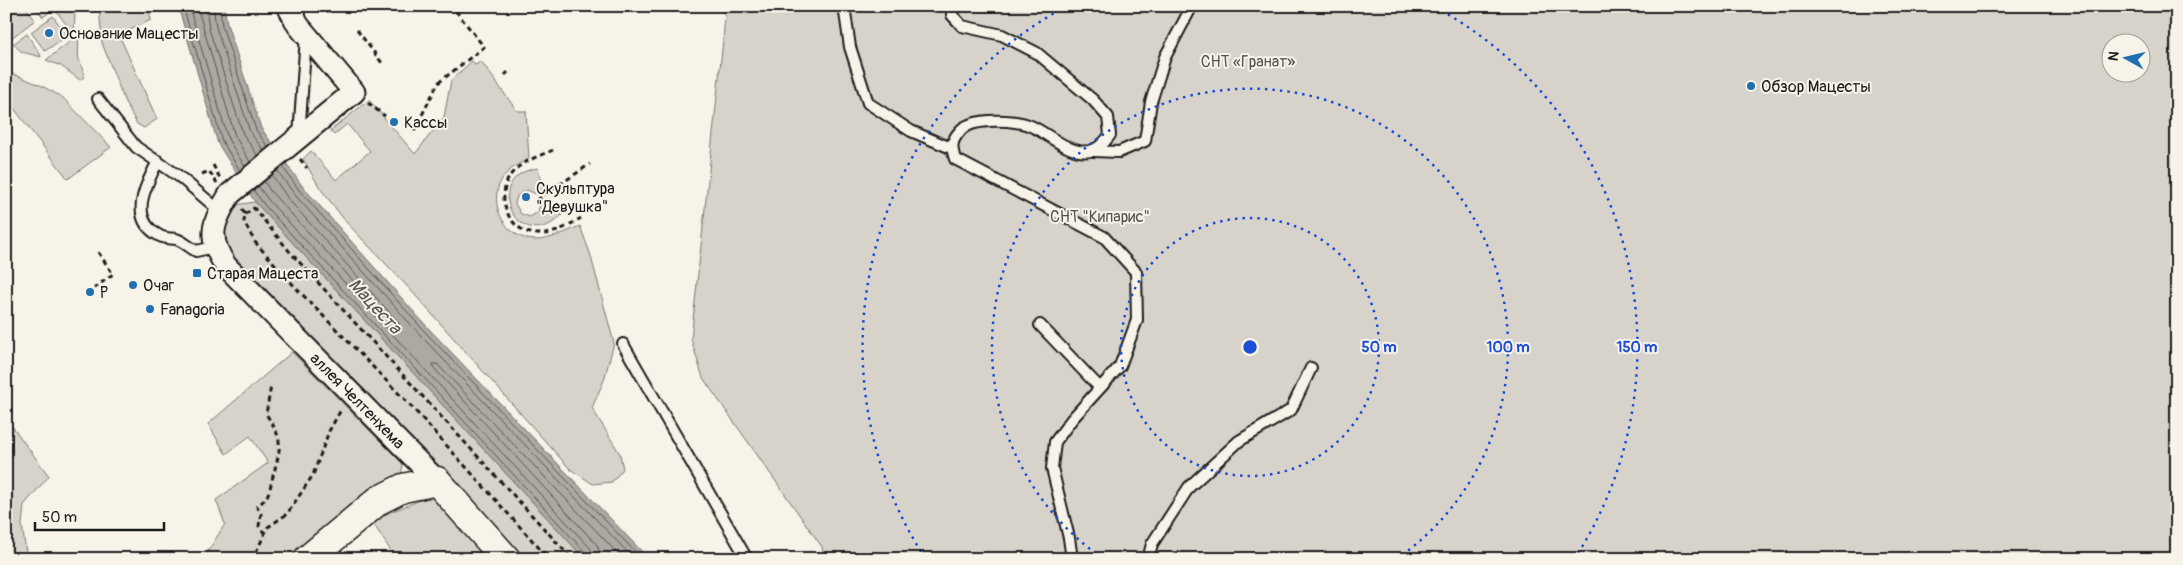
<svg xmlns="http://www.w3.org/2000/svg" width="2183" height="565" font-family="Pangolin,sans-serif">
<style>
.green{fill:#d7d3cb;stroke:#7a7874;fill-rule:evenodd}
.water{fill:#aca9a2;stroke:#72716c}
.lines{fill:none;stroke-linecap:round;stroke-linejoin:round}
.shore{stroke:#565452;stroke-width:1}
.lane-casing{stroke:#1c1c1c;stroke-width:14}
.street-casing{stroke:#1c1c1c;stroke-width:25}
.secondary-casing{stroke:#1c1c1c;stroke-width:31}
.path{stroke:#1c1c1c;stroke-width:3;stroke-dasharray:5 4;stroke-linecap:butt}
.lane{stroke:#f7f3e8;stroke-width:10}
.street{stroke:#f7f3e8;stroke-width:21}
.secondary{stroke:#f7f3e8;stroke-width:28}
.ring{fill:none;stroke:#1d4ed8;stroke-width:2.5;stroke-dasharray:2.5 5}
.poi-dot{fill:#1f6fb2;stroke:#f7f3e8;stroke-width:2}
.labels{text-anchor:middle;stroke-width:4;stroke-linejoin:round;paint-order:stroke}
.poi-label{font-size:16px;fill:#1c1c1c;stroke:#f7f3e8;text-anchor:start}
.park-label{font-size:16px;fill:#545351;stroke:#f7f3e8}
.street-label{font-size:16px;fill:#1c1c1c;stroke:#f7f3e8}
.water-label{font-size:18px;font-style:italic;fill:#565452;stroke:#f7f3e8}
.centre{fill:#1d4ed8;stroke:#f7f3e8;stroke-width:2.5}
.ring-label{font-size:15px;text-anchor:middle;font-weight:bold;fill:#1d4ed8;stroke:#f7f3e8;stroke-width:4;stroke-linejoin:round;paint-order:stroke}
</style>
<rect width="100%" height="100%" fill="#f7f3e8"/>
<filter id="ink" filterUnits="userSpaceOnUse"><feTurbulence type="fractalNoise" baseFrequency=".02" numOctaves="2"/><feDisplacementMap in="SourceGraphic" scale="10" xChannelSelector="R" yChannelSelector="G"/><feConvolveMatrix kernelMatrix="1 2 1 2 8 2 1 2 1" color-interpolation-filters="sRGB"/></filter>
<g filter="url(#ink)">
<path class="green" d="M7,6H25L35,20L10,39L6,31Z
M35,6H58L43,17Z
M66,6H72L75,14L74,33L72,32L57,12Z
M99,6H148L151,20L119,35L157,119L144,128L137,124L125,102L102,43Z
M717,6H2177V559H824L822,547L703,378L691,339L723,40L725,15ZM2110,42H2140V72H2110Z
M53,16L67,36L45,51L31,32Z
M27,34L40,54L41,57L22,52L13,44Z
M75,38H78C80,45 77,53 79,60C81,66 84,71 84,77L80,80L61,66L46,60Z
M472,61L476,65L481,61L517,111H526L529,159C519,164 508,169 502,179C486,205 507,240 536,240C551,240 567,231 580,226L590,253L614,343L604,380L592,408L620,454L623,469L612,482L593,484L570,469L407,286L346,222L320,188L303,159L311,151L336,180L370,151L347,124L334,135L330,131L369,100L415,154L444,117L451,80Z
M6,71L40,85L62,97L111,147L68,179L6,98Z
M538,168L543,190L536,194L527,190L517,196L515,204L521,214L530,217L538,212L540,204L549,199L562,215C518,259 478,176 538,168Z
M255,202L585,559H396L371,520L443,491L230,262L221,236L228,206Z
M292,352L403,464L401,476L291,559H207L205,556L225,524L216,500L268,463L250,436L226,454L208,424Z
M6,418L49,476L24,505L22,525L27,559H6Z"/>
<path class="water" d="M178,6H224L227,24L261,128L303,187L430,330L649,559H585L255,202L218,144Z"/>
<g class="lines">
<path class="shore" d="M183,6L222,141L240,171
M189,6L228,139L245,167
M197,6L235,136L250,162
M206,6L209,29L243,134L258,156
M213,6L216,27L250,132L264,151
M220,6L222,26L256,130L268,147
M282,166L299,190L426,333L642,559
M277,170L295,195L422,337L634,559
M264,181L271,192L395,326H399V323L289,200L272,175
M258,186L270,202L591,549L594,559
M253,190L266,207L586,553L588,559
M602,559L597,545L433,367V364H437L623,559"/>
<defs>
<path id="lane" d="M844,6L850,47L868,103L911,131L951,148
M952,6V15L962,26L1002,35L1037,53L1093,100L1108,117L1110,135C1105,142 1099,149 1090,151C1070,155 1050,135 1033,127C1018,119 972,117 960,131C951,141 951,147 955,159L1104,237L1136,272L1137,320L1120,366L1072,419L1055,442L1052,468L1069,538L1072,559
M98,99L136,147L180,177L220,211
M299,136L306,36
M1093,151L1119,152L1145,141L1151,102L1165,57L1192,6
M158,161C146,185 127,219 160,236C165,239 171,238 176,239C183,241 189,247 196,251L215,247
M1040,325L1100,388
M623,344L747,559
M1148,559L1152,544L1189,487L1239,441L1291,410L1311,368"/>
<g id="street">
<path id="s1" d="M288,6L298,25L354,92L230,194C213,222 206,237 226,266L437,481"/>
</g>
<path id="secondary" d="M308,559L379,500L403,488L437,481L506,559"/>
</defs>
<use href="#lane" class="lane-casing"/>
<use href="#street" class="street-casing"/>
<use href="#secondary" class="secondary-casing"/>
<path class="path" d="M357,30L382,63
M505,75L508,72
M368,103L385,116
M414,131L438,83L484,47L452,6
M553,150C540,156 522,161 512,173C493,197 509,236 542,234C556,234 569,225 581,218
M300,159L307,168
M213,165L221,180
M202,174L209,171L217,183
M537,200L590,164
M242,209L245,214L244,222L255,242L297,289L410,405L549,559
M245,214L254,208L290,252L572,559
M87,294L113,274L98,252
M2174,531L2177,505
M265,534L259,526L261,514L257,506C270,497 269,491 273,476C281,447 284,440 266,414L271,386
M250,559L257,550L268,527L287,514L313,475L329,431L342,408"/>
<use href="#lane" class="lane"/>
<use href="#street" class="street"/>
<use href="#secondary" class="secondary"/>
</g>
</g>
<g class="ring">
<circle cx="1250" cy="347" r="129"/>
<path d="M1102 558A258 258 0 1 1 1398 558"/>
<path d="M925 558A387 387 0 0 1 1065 7M1435 7A387 387 0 0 1 1575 558"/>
</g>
<g class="poi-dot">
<circle cx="49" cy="33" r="5"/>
<circle cx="1751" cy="86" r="5"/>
<circle cx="394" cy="122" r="5"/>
<circle cx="526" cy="197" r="5"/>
<rect x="192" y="268" width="10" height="10" rx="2.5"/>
<circle cx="133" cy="285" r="5"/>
<circle cx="90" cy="292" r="5"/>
<circle cx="150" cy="309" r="5"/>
</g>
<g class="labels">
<g class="poi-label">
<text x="59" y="39">Основание Мацесты</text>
<text x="1761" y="92">Обзор Мацесты</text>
<text x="404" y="128">Кассы</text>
<text x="536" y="194">Скульптура<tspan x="536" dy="18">"Девушка"</tspan></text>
<text x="207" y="279">Старая Мацеста</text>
<text x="143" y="291">Очаг</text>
<text x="100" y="298">Р</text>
<text x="160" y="315">Fanagoria</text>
</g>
<g class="park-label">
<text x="1248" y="67">СНТ «Гранат»</text>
<text x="1100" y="222">СНТ "Кипарис"</text>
</g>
<g class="street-label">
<text dy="6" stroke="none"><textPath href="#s1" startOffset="536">аллея Челтенхема</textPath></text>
</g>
<g class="water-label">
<text transform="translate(375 306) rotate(47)" y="6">Мацеста</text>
</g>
</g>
<circle cx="1250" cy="347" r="8" class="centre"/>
<g class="ring-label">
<text x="1379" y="352">50 m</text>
<text x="1508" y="352">100 m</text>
<text x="1637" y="352">150 m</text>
</g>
<rect width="2183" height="565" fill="none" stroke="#f7f3e8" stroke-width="25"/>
<rect x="12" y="12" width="2158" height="540" fill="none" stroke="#1c1c1c" stroke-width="2" filter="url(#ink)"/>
<g transform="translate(2126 58) rotate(278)"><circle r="24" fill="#f7f3e8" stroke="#9f9d96"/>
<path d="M0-4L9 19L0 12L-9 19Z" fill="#1f6fb2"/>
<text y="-8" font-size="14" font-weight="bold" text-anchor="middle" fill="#1c1c1c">N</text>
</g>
<path d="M35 522v8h129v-8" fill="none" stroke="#1c1c1c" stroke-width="2.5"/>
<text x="42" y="522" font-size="15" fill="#1c1c1c" stroke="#f7f3e8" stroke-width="4" paint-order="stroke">50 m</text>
</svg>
